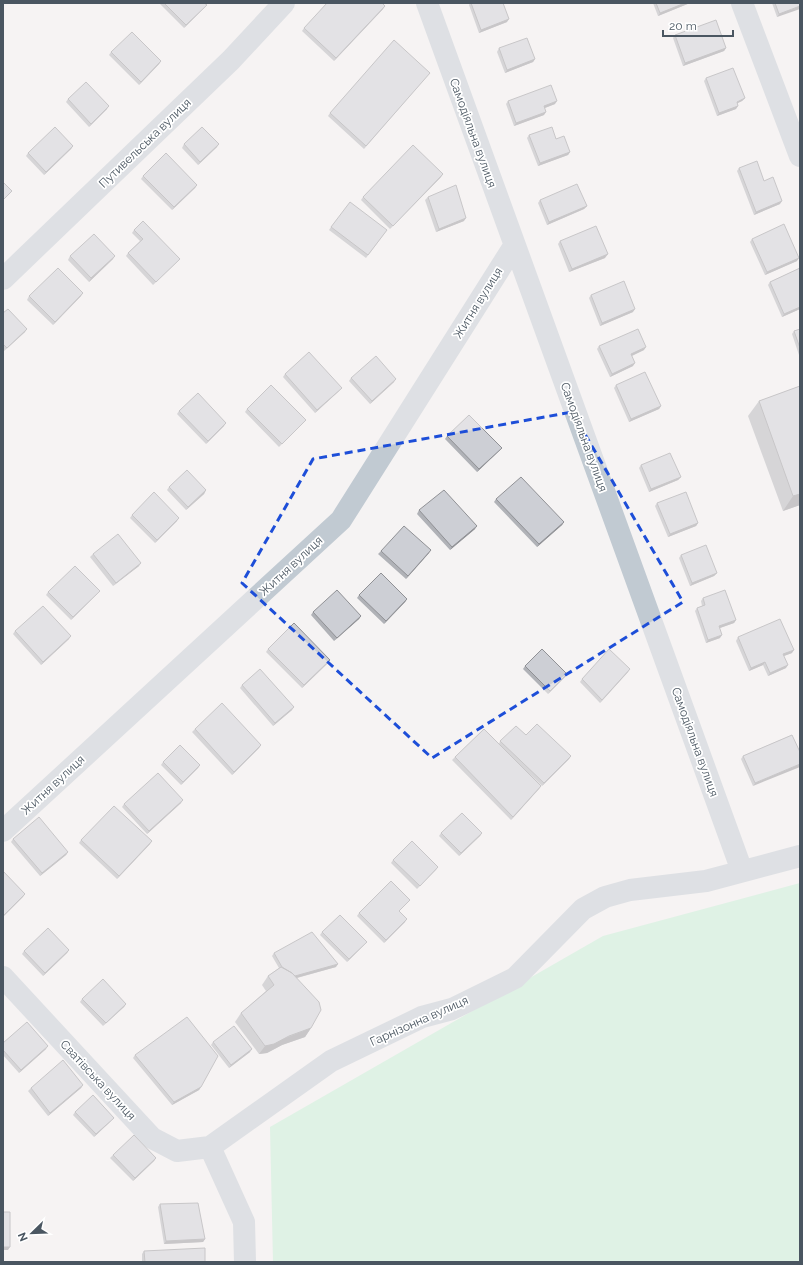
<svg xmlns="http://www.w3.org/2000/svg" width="803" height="1265" font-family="Raleway,sans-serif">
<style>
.green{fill:#c3f1d5}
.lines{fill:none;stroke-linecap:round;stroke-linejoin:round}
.minor{stroke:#c1cad2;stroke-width:22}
.tertiary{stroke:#c1cad2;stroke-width:22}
.wall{fill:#b0b2b7}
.shaded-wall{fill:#909195}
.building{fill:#cdcfd5;stroke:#909195}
.marked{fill:none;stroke:#1d4ed8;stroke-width:3;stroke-dasharray:8 5;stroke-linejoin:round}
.labels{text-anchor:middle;stroke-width:3.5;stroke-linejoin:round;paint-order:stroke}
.street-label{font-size:12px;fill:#4a5661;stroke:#fff}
</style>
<rect width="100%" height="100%" fill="#f5f3f3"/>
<path class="green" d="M800,883V1262H273L270,1127L603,936Z"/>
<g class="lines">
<path class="minor" d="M427,3L742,871
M742,3L800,156
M3,831L341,520L514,246
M3,977L152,1138L177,1151L210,1147L331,1061L422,1017L452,1009L515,978L583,909L605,897L630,890L706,881L800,856
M210,1147L244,1222L245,1262"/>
<path class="tertiary" d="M3,279L231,60L284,3"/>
</g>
<path class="wall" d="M159,3H204V8L184,28Z
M470,3H471L507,22L479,33L469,5Z
M653,3H690L658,16Z
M772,3H800L777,17Z
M383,9L334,61L302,31L304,28Z
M675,35L726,48L724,51L683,66L673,38Z
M499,48L535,59L533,62L505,73L497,52Z
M111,52L161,61L159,64L139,85L109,55Z
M427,76L364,149L328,116L330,113Z
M706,78L745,98L742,101L737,103L736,109L717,116L704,81Z
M68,99L107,109L89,127L66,102Z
M508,101L555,104L545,108L544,115L514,126L506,104Z
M529,135L556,139L570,152L568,155L538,166L527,138Z
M184,144L217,147L198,165L182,148Z
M73,146L71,149L44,175L26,156L28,153Z
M739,168L780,204L754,215L737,171Z
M143,176L197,185L195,188L172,210L141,179Z
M441,177L390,229L361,200L363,197Z
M428,197L464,221L436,232L425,200Z
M540,200L587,206L584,209L547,225L538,203Z
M331,227L387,230L366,258L329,230Z
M134,230L177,262L153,285L126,256L128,253L140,241L132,233Z
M752,239L797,261L765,275L750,242Z
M560,241L605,258L569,272L558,244Z
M70,256L113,259L89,282L68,260Z
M800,268V309L782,317L768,285L770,282Z
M591,295L633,312L600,326L589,298Z
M29,296H81L53,325L27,300Z
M3,313L25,332L4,351L3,349Z
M800,329V358L792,334L794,331Z
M599,346L644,350L632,356L633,366L610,377L597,349Z
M285,374L339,391L315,413L283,377Z
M351,378L394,382L370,404L349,381Z
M616,385L661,406L659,409L629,422L614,388Z
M800,386V505L783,511L748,416L759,401Z
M247,409L303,423L279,447L245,412Z
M179,411L224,426L206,444L177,414Z
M447,436L502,448L499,451L477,472L445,439Z
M641,465L681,477L678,480L649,492L639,468Z
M169,487L206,490L204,494L186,510L167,490Z
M496,499L564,522L562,525L537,547L494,502Z
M657,503L698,523L696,526L668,537L655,506Z
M419,510L475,529L450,550L417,514Z
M132,515L177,521L155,543L130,518Z
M381,551L429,553L406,579L378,554Z
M93,554L139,566L113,586L90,557Z
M681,555L717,573L714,576L690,586L679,558Z
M48,592L97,594L71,620L46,595Z
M359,595L407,599L405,602L384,624L357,598Z
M703,598L736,620L734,623L720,628V638L706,643L695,611L697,608L702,606L701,601Z
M313,612L361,616L359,619L334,641L311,615Z
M15,631L69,639L41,665L13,634Z
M738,637L792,653L784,656L786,668L768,676L763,665L749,671L736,641Z
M268,649L328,663L302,688L266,652Z
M525,666L565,677L548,694L523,669Z
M628,672L600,703L580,682L582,679Z
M242,685L292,710L273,726L240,688Z
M195,729L261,745L259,748L232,775L192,732Z
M526,735L571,756L569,759L542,786L529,773L541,786L511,820L452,760L455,757L499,744L500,741Z
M792,735L753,786L741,759L743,756Z
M163,762L200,765L198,768L181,785L161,765Z
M181,803L147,834L122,807L124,804Z
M441,833H482L480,836L459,856L439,836Z
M13,839L68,852L66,855L40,876L11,842Z
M81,840L150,844L117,879L79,843Z
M393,860L438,867L436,870L417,889L391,863Z
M407,903L399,911L405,922L384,943L357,916L359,913Z
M322,932L364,945L347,962L320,935Z
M69,950L67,953L43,976L22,954L24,951Z
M274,953L336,967L297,978L311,1028L305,1037L282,1045L267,1053L259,1054L235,1022L241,1013L266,991L262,985L268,976L279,968L272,956Z
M82,999L126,1004L124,1007L103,1026L80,1002Z
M213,1042L250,1052L229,1068L211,1045Z
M3,1043L46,1049L19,1073L3,1055Z
M135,1055L201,1087L199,1090L172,1105L133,1058Z
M83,1085L81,1088L48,1116L28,1091L31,1088Z
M75,1112L111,1121L94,1137L73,1115Z
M113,1155L156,1158L154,1161L133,1181L110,1158Z
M160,1204L205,1239L203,1242L164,1244L158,1207Z
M144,1251L205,1262H142V1254Z"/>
<path class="shaded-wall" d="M685,3H690L658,16L660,13Z
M207,5L184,28L186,25Z
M385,6L383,9L334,61L336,58Z
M800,6V9L777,17L779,14Z
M509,19L507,22L479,33L481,30Z
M726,48L724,51L683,66L685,63Z
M535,59L533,62L505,73L507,70Z
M161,61L159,64L139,85L141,82Z
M745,98L742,101L734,105L737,102Z
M557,101L555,104L542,109L544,106Z
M109,106L107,109L89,127L91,124Z
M738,106L736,109L717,116L719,113Z
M546,112L544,115L514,126L516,123Z
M219,144L217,147L198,165L200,162Z
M73,146L71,149L44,175L46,172Z
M570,152L568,155L538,166L540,163Z
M443,174L441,177L390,229L393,226Z
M197,185L195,188L172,210L174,207Z
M782,201L780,204L754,215L756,212Z
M587,206L584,209L547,225L549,222Z
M466,218L464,221L436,232L439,229Z
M608,254L605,258L569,272L572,269Z
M115,256L113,259L89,282L91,278Z
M799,258L797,261L765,275L767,272Z
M83,293L81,296L53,325L55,322Z
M800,307V309L782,317L784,314Z
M635,309L633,312L600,326L602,323Z
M27,329L25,332L4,351L7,348Z
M646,347L644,350L629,357L631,354Z
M635,363L633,366L610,377L612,374Z
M396,379L394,382L370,404L372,401Z
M342,388L339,391L315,413L317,410Z
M661,406L659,409L629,422L631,419Z
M226,423L224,426L206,444L208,441Z
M502,448L499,451L477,472L479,469Z
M681,477L678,480L649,492L651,489Z
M206,490L204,494L186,510L188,507Z
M800,494V505L783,511L793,496Z
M179,518L177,521L155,543L157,540Z
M564,522L562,525L537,547L539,544Z
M698,523L696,526L668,537L670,534Z
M477,526L475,529L450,550L452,547Z
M431,550L429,553L406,579L408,576Z
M141,563L139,566L113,586L116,583Z
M717,573L714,576L690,586L692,583Z
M100,591L71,620L73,617Z
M407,599L405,602L384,624L386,621Z
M361,616L359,619L334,641L337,638Z
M736,620L734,623L717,629L719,626Z
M722,635L720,638L706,643L708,640Z
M71,636L69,639L41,665L43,662Z
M794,650L792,653L781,657L783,654Z
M330,660L328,663L302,688L304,685Z
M765,662L763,665L749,671L751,668Z
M788,665L786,668L768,676L770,673Z
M630,669L628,672L600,703L602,700Z
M567,674L565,677L548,694L550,691Z
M294,707L292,710L273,726L275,723Z
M261,745L259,748L232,775L234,772Z
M571,756L569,759L542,786L544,783Z
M800,764V767L753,786L755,783Z
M200,765L198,768L181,785L183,782Z
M541,786L539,789L511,820L513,817Z
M183,800L181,803L147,834L149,831Z
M482,833L480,836L459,856L461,853Z
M152,841L150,844L117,879L119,876Z
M68,852L66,855L40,876L42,873Z
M25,894L23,897L3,917V916Z
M407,919L405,922L384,943L386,940Z
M367,942L347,962L349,959Z
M69,950L67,953L43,976L45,973Z
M338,964L336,967L285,981L288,978Z
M126,1004L124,1007L103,1026L106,1023Z
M311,1028L305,1037L282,1045L267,1053L259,1054L265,1046Z
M48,1046L46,1049L19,1073L21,1070Z
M252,1049L250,1052L229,1068L231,1065Z
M83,1085L81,1088L48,1116L50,1113Z
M201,1087L199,1090L172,1105L174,1102Z
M114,1118L111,1121L94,1137L96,1134Z
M156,1158L154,1161L133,1181L135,1178Z
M205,1239L203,1242L164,1244L166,1241Z
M3,1247H10L8,1250H3Z"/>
<path class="building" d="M164,3H204L207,5L186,25Z
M327,3H382L385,6L336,58L304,28Z
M471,3H503L509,19L481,30Z
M656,3H685L660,13Z
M775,3H800V6L779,14Z
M716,20L726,48L685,63L675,35Z
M132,32L161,61L141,82L111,52Z
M527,38L535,59L507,70L499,48Z
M394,40L430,73L366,146L330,113Z
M733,68L745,98L737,102L738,106L719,113L706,78Z
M86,82L109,106L91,124L68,99Z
M551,85L557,101L544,106L546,112L516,123L508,101Z
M55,127L73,146L46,172L28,153Z
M202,127L219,144L200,162L184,144Z
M552,127L556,139L564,136L570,152L540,163L529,135Z
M413,145L443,174L393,226L363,197Z
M166,153L197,185L174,207L143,176Z
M757,161L764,181L773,177L782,201L756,212L739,168Z
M3,182L12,191L3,200Z
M577,184L587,206L549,222L540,200Z
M456,185L466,218L439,229L428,197Z
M350,202L387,230L368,255L331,227Z
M143,221L180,259L156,282L128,253L143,239L134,230Z
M784,224L799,258L767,272L752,239Z
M596,226L608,254L572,269L560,241Z
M94,234L115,256L91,278L70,256Z
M58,268L83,293L55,322L29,296Z
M800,268V307L784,314L770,282Z
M624,281L635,309L602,323L591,295Z
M8,309L27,329L7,348L3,344V313Z
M638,329L646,347L631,354L635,363L612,374L599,346Z
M800,329V348L794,331Z
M309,352L342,388L317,410L285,374Z
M376,356L396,379L372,401L351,378Z
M645,372L661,406L631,419L616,385Z
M271,385L306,420L282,444L247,409Z
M800,386V494L793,496L759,401Z
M198,393L226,423L208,441L179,411Z
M469,415L502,448L479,469L447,436Z
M670,453L681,477L651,489L641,465Z
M187,470L206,490L188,507L169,487Z
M521,477L564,522L539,544L496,499Z
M444,490L477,526L452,547L419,510Z
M154,492L179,518L157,540L132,515Z
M686,492L698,523L670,534L657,503Z
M404,526L431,550L408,576L381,551Z
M118,534L141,563L116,583L93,554Z
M706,545L717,573L692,583L681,555Z
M75,566L100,591L73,617L48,592Z
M381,573L407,599L386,621L359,595Z
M337,590L361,616L337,638L313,612Z
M725,590L736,620L719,626L722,635L708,640L697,608L705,605L703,598Z
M43,606L71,636L43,662L15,631Z
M780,619L794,650L783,654L788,665L770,673L765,662L751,668L738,637Z
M294,623L330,660L304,685L268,649Z
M542,649L567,674L550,691L525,666Z
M609,649L630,669L602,700L582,679Z
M260,669L294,707L275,723L242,685Z
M222,703L261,745L234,772L195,729Z
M537,724L571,756L544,783L500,741L516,726L526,735Z
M484,729L541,786L513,817L455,757Z
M792,735L800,752V764L755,783L743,756Z
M180,745L200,765L183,782L163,762Z
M158,773L183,800L149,831L124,804Z
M114,806L152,841L119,876L81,840Z
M462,813L482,833L461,853L441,833Z
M39,817L68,852L42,873L13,839Z
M412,841L438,867L420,886L393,860Z
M3,871L25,894L3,916Z
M391,881L410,900L399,911L407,919L386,940L359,913Z
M340,915L367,942L349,959L322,932Z
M48,928L69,950L45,973L24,951Z
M312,932L338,964L295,976L292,973L282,967L274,953Z
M281,967L292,973L319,1002L321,1010L311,1028L289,1036L274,1044L265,1046L241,1013L274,985L268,976Z
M103,979L126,1004L106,1023L82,999Z
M187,1017L218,1056L201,1087L174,1102L135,1055Z
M27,1022L48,1046L21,1070L3,1050V1043Z
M234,1026L252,1049L231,1065L213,1042Z
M63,1060L83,1085L50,1113L31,1088Z
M93,1095L114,1118L96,1134L75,1112Z
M134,1135L156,1158L135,1178L113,1155Z
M198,1203L205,1239L166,1241L160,1204Z
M3,1212H10V1247H3Z
M205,1248V1262H145L144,1251Z"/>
<path d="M0 0H803V1265H0ZM572,412L683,602L432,758L242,583L313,459Z" fill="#f5f3f3" fill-opacity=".55" fill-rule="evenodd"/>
<path class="marked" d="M572,412L683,602L432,758L242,583L313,459Z"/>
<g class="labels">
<g class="street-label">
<text transform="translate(473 133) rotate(70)" y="4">Самодіяльна вулиця</text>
<text transform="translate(145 143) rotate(-44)" y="4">Путивельська вулиця</text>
<text transform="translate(478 303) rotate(-58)" y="4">Житня вулиця</text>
<text transform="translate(584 437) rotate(70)" y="4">Самодіяльна вулиця</text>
<text transform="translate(291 566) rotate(-43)" y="4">Житня вулиця</text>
<text transform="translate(695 742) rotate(70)" y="4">Самодіяльна вулиця</text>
<text transform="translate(53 785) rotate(-43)" y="4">Житня вулиця</text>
<text transform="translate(419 1021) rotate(-24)" y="4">Гарнізонна вулиця</text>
<text transform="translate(98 1080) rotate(47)" y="4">Сватівська вулиця</text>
</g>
</g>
<rect width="803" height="1265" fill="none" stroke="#4a5661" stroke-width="8"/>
<g transform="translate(32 1233) rotate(247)" stroke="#ffffff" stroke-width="3" paint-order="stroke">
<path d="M0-3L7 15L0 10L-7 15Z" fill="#4a5661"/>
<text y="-6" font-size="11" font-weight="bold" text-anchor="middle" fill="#4a5661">N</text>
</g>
<path d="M663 30v6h70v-6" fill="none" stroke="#4a5661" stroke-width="2"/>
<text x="669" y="30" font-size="12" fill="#4a5661" stroke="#ffffff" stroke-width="3" paint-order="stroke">20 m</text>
</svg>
